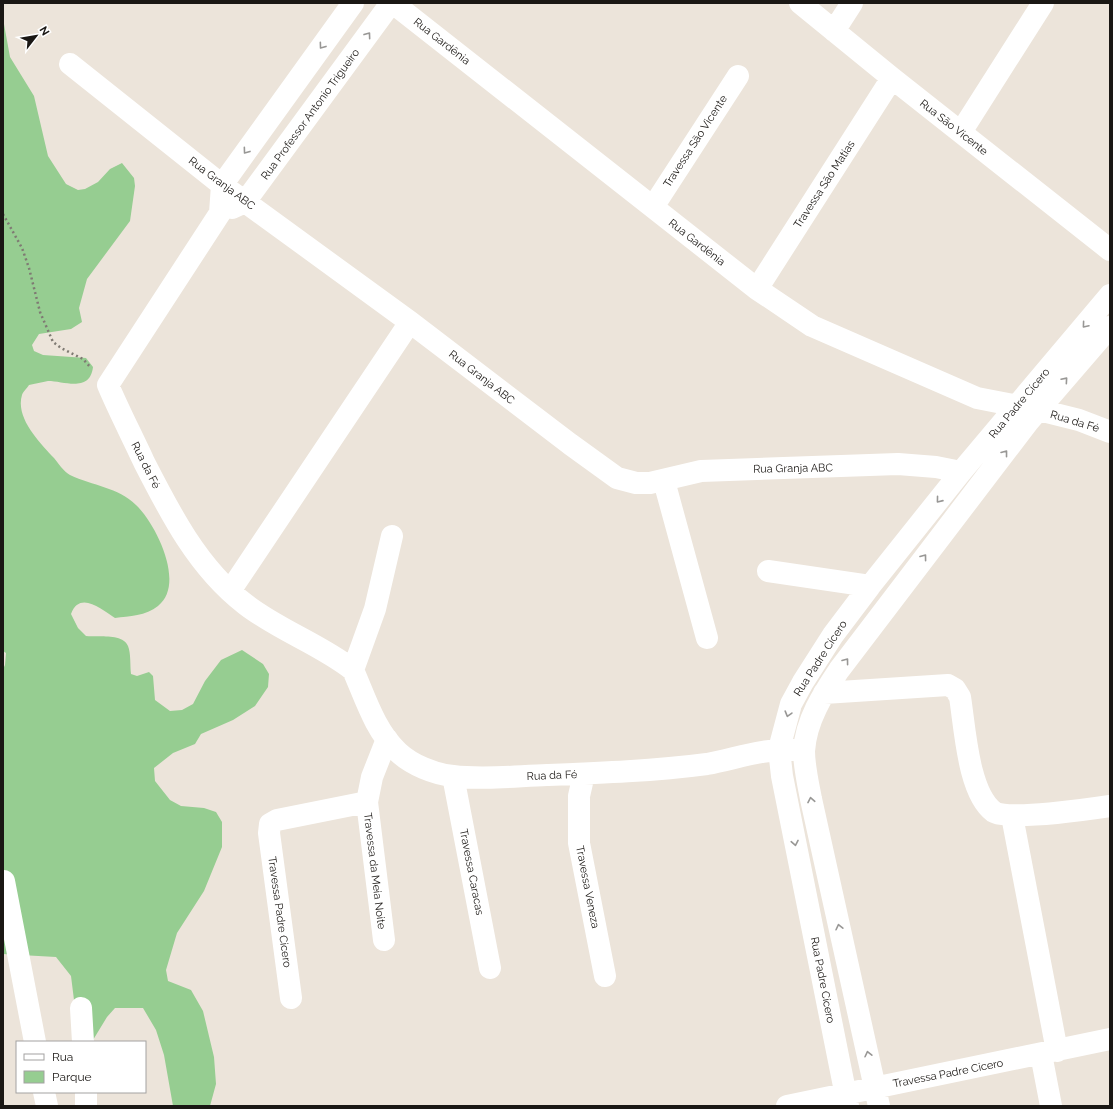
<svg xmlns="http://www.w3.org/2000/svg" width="1113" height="1109" font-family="Raleway,sans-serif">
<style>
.green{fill:#96cd91}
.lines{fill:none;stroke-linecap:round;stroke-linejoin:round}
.path{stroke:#7f7a73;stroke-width:2.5;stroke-dasharray:2 3;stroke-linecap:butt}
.minor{stroke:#fff;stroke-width:22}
.oneway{stroke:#989795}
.labels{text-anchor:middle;stroke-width:4;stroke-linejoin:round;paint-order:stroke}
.street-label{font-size:11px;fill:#1a1714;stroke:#fff}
</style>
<rect width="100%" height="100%" fill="#ece4da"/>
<path class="green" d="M3,3L4,24L10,57L34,96L48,156L66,184L78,190L85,189L98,182L110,169L122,163L134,178L135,186L130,221L87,279L79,308L82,322L71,329L39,334L32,345L34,351L43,355L86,358L93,367C90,393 64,381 48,381C42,382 35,384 29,385C27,388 23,392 22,395C15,418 40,443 54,458C58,463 64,472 70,475C93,486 118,487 136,505C156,524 186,584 158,606C146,616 129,616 115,618C102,610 80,590 71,614L78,628L86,636C97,637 123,633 128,646C131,653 130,666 131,674L137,676L149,672L153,676L155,700L170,711L182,710L193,704L205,681L221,660L242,650L263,664L269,674L268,687L255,706L233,720L201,734L195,744L173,753L154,768L155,781L170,800L181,806L204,808L216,812L222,822V847L204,891L177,933L166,970L168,981L191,990L203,1011L214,1057L216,1084L210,1106H173L164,1055L156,1030L143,1008H115L107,1017L93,1040L72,1042L74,1000L71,976L56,957L3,954V669L5,665L6,653L3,651Z"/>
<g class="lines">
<path class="path" d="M3,214L22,248L29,268L40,312L53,342L61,348L83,359L91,368"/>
<path class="minor" d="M393,3L757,289L812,326L977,398L1039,410L1079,420L1110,432
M800,3L892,78L1110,250
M834,31L852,3
M70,64L222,185L410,322L570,444L617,478L636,483H650L701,471L898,464L936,467L961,472
M961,132L1043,3
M653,207L738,76
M232,208L245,202L391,3
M757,289L892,78
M664,481L707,638
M392,536L375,609L353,670C365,697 375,731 398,752C412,765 434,774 453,776C483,780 516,776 547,775C600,773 654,771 707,764C735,759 764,748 793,750
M768,571L870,586
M230,591L410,322
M353,670C320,644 278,630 245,604C198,568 170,513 144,462C132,436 119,411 108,385L220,213L222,185L353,3
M824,693L948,685L955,689L960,697C965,728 968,793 994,812C1008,821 1090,809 1110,806
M584,774L579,796V843L605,976
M453,776L490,968
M1012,816L1057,1051
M4,881L35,1042
M384,940L367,802L372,777L387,739
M291,998L269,833L270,824L277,820L367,802
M81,1008L83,1042
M1041,1054L1051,1106
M44,1092L47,1106
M86,1092V1106
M787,1106L1110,1039
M848,1106L782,776L779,749L791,704L803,682L833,635L870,586L961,472L1110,295
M879,1106L811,799C808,783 804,766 804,751C806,720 823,694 839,670L1028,422L1110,327"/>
</g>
<defs><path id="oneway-chevron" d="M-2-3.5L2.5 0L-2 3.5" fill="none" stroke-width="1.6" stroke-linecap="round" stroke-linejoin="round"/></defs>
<g class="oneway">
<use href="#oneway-chevron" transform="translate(368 35) rotate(-54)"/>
<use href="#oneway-chevron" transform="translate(322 46) rotate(126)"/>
<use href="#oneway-chevron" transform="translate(246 151) rotate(126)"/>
<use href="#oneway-chevron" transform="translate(1085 325) rotate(130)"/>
<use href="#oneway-chevron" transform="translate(1065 380) rotate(-49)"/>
<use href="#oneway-chevron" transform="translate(1005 453) rotate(-52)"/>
<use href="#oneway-chevron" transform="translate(939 500) rotate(129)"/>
<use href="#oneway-chevron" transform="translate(924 557) rotate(-53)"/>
<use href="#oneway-chevron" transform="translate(846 661) rotate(-53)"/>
<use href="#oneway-chevron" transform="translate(788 714) rotate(106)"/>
<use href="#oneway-chevron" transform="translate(811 800) rotate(-101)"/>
<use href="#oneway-chevron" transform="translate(795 843) rotate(79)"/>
<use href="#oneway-chevron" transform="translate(839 927) rotate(-103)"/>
<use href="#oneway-chevron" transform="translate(868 1054) rotate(-103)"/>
</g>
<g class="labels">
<g class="street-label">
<text transform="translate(442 41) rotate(38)" y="4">Rua Gardênia</text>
<text transform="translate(310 114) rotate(-54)" y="4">Rua Professor Antonio Trigueiro</text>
<text transform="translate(954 127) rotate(38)" y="4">Rua São Vicente</text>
<text transform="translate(695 141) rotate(-57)" y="4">Travessa São Vicente</text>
<text transform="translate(222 183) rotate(37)" y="4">Rua Granja ABC</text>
<text transform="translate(824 184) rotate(-57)" y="4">Travessa São Matias</text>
<text transform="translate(697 242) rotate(38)" y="4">Rua Gardênia</text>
<text transform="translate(482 377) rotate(38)" y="4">Rua Granja ABC</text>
<text transform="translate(1019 403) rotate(-50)" y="4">Rua Padre Cícero</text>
<text transform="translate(1075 421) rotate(17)" y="4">Rua da Fé</text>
<text transform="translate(146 465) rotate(63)" y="4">Rua da Fé</text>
<text transform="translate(793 468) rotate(-1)" y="4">Rua Granja ABC</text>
<text transform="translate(820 658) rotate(-57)" y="4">Rua Padre Cícero</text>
<text transform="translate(552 775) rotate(-2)" y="4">Rua da Fé</text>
<text transform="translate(375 871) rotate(83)" y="4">Travessa da Meia Noite</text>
<text transform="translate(472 872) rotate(79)" y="4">Travessa Caracas</text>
<text transform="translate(588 887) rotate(79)" y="4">Travessa Veneza</text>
<text transform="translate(280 912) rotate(82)" y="4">Travessa Padre Cicero</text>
<text transform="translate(823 980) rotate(79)" y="4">Rua Padre Cícero</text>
<text transform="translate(948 1073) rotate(-11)" y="4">Travessa Padre Cicero</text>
</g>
</g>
<rect width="1113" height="1109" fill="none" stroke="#1a1714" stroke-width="8"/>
<rect x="16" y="1041" width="130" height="52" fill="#ffffff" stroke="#a3a2a1"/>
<rect x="24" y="1054" width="20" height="6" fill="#ffffff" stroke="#a3a2a1"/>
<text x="52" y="1061" font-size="12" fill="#1a1714">Rua</text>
<rect x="24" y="1071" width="20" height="12" fill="#96cd91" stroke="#a3a2a1"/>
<text x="52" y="1081" font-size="12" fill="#1a1714">Parque</text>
<g transform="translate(36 36) rotate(59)" stroke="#ffffff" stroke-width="3" paint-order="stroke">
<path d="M0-3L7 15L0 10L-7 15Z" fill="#1a1714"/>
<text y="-6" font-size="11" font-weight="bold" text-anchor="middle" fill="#1a1714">N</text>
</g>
</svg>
